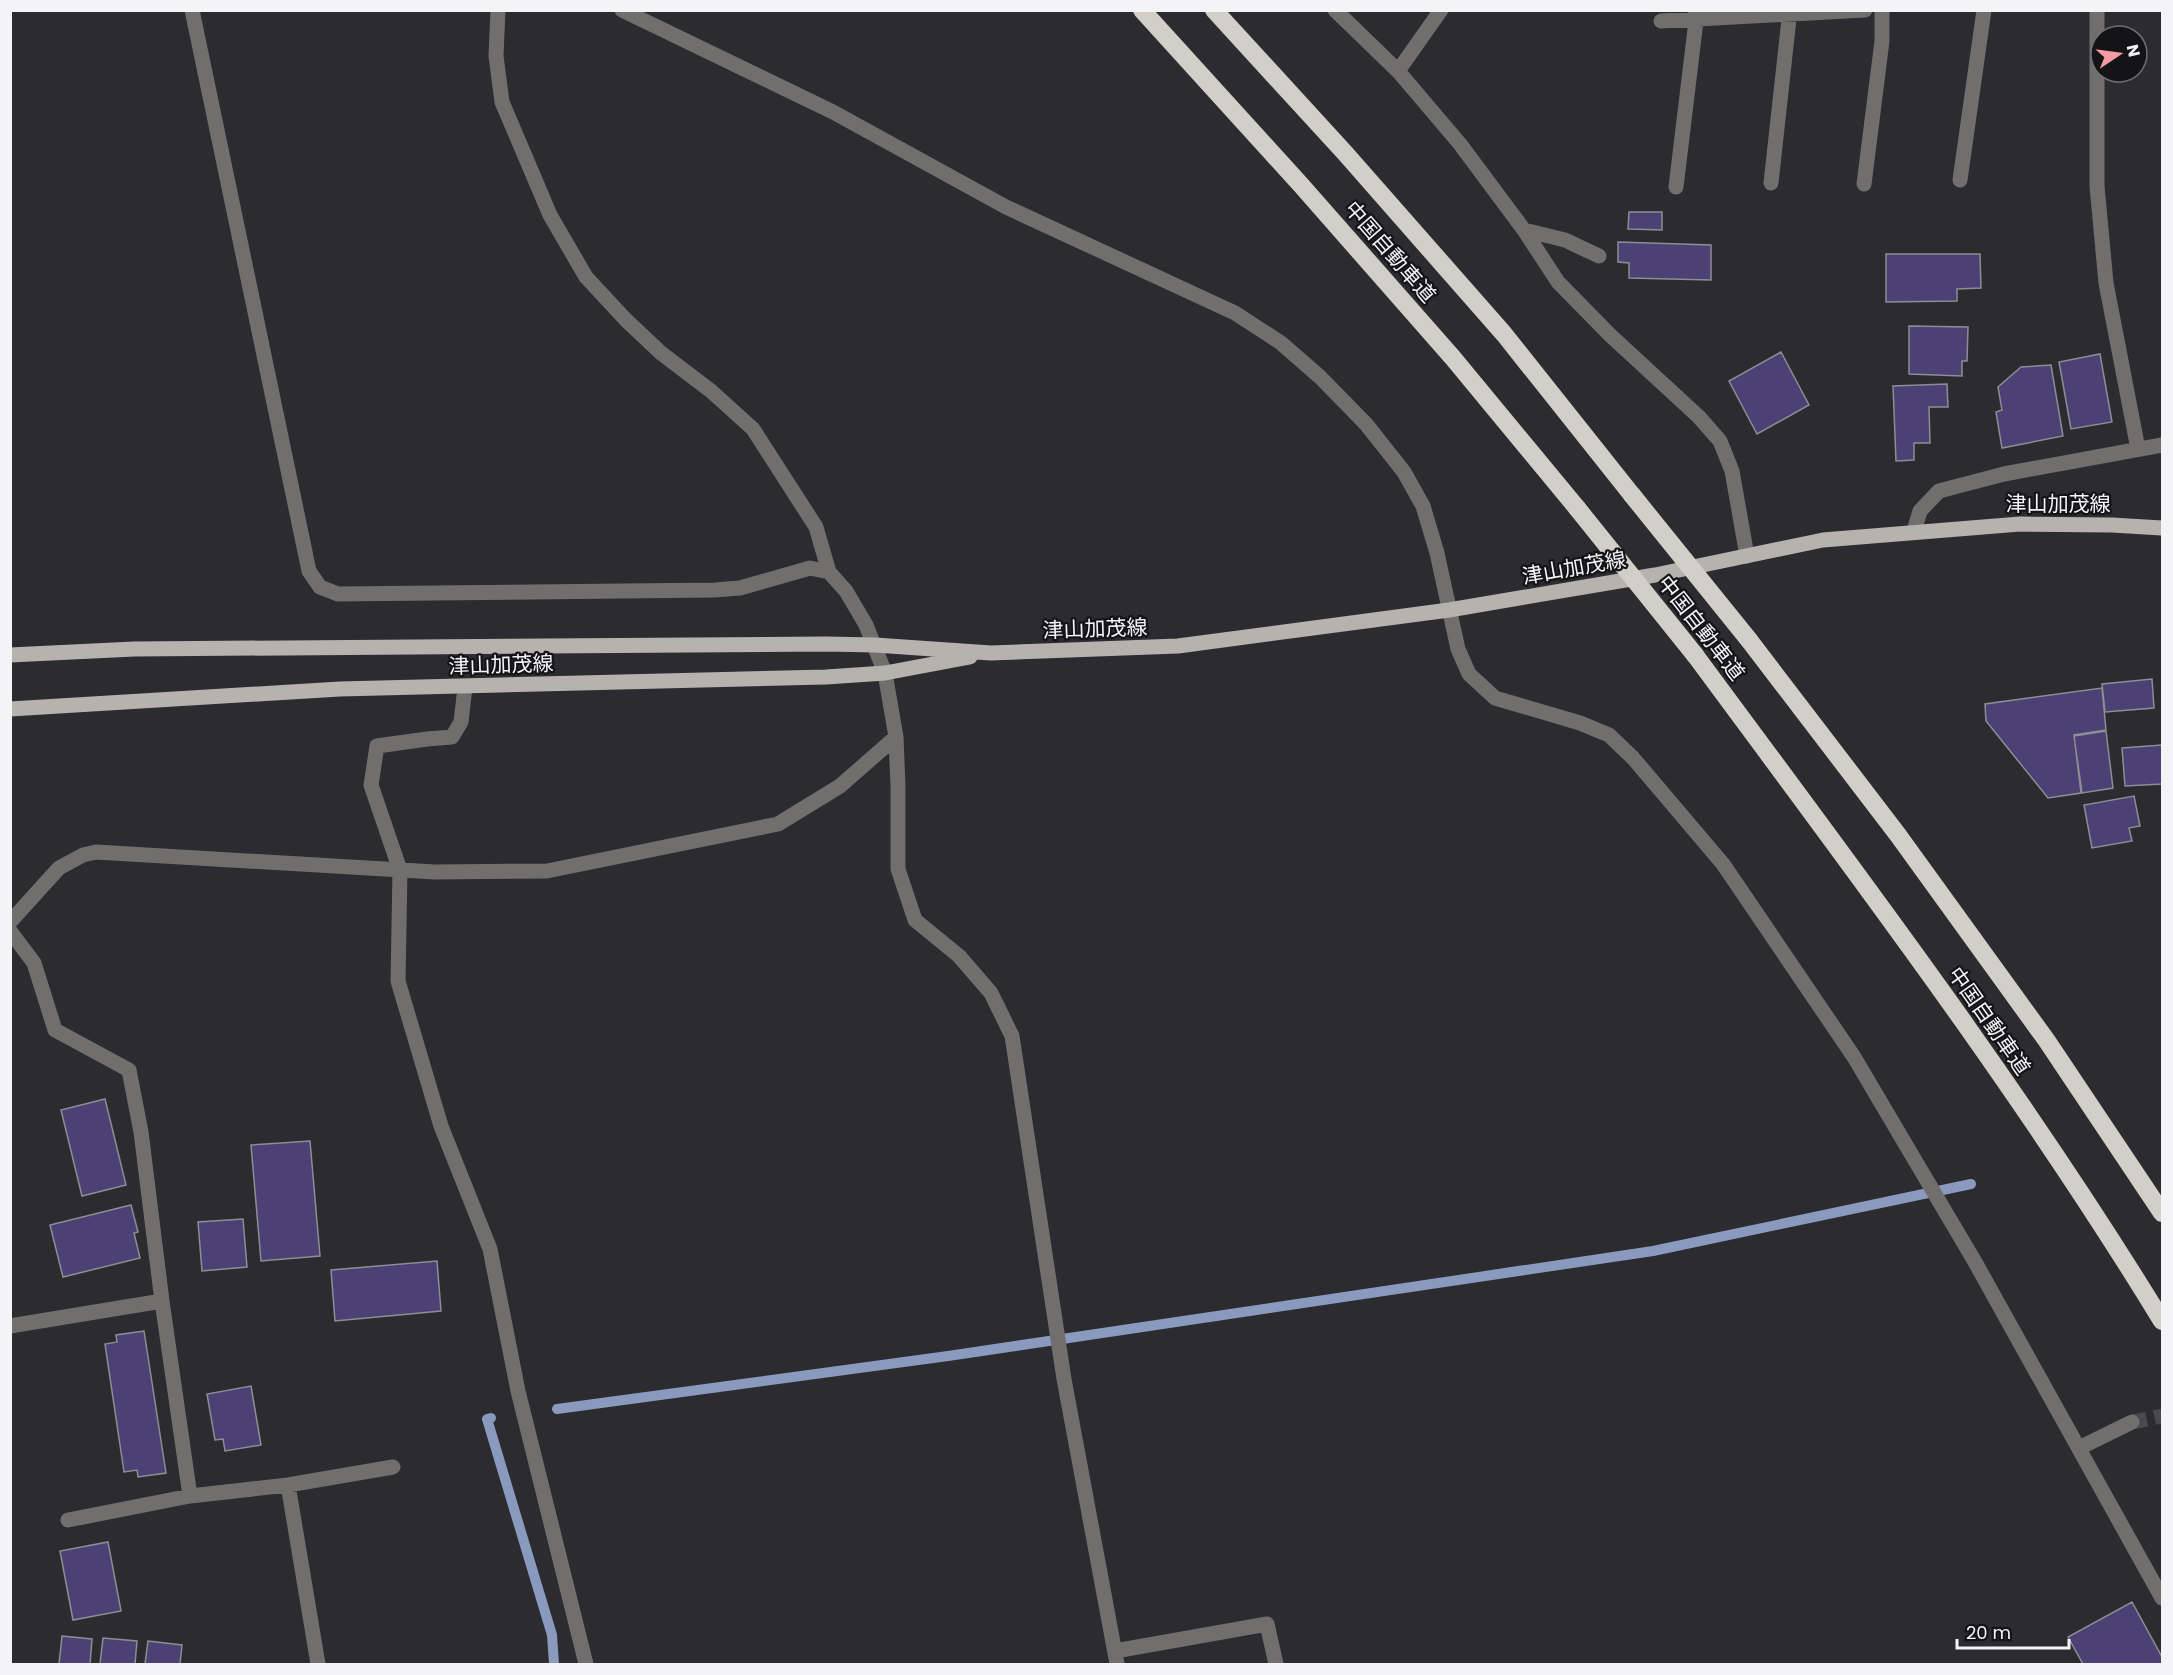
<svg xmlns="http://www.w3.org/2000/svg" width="2173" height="1675" font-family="Poppins,'Noto Sans JP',sans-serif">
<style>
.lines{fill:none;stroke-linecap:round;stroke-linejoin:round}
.stream{stroke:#8a9abe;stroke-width:10}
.building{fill:#4c4174;stroke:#8e8d94;stroke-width:1.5}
.street-tunnel{stroke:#49494e;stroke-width:15;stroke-dasharray:15 8;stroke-linecap:butt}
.street{stroke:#716f6d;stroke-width:15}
.primary{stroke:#b6b3ae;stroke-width:15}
.highway{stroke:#d2cec8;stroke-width:18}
.highway-bridge{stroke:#d2cec8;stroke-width:18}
.labels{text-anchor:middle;stroke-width:4.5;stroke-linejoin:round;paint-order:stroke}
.street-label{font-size:21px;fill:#f4f4f7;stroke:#141416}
</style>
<rect width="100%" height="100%" fill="#2b2b30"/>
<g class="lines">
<path class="stream" d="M557,1409L948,1356L1653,1251L1971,1184
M491,1418L487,1419L552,1635L554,1664"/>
</g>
<path class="building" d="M1629,212H1662V230L1628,229Z
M1618,242L1711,245V280L1629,278V263L1618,262Z
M1886,254H1980L1981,288L1957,289V301L1886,302Z
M1909,326L1968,327L1967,361H1962V376L1909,374Z
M1781,352L1809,405L1757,434L1729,381Z
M2100,354L2112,422L2071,429L2059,362Z
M2051,365L2063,436L2002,448L1996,412L2002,410L1998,387L2021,367Z
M1947,384L1948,407H1929L1930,443H1914V460L1896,461L1893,386Z
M2152,679L2154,708L2105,712L2102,684Z
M2102,688L2106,730L2074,735L2081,793L2048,798L1986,721L1985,704Z
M2106,731L2113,788L2082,793L2074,736Z
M2162,745V784L2125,786L2122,748Z
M2134,796L2140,826L2129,828L2132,841L2092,848L2084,805Z
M105,1099L126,1185L82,1196L61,1110Z
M310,1141L320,1256L261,1261L251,1145Z
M131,1205L138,1232L134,1233L140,1258L63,1277L50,1225Z
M243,1219L247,1267L202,1271L198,1222Z
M437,1261L441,1311L335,1321L331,1270Z
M144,1331L166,1473L138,1477L137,1470L124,1472L105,1344L117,1342L116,1335Z
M251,1386L261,1445L225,1451L223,1439L215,1440L207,1394Z
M108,1542L121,1611L73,1620L60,1551Z
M2132,1602L2162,1657V1664H2083L2068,1637Z
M62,1636L92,1639L90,1664H59Z
M103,1638L137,1641L135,1664H100Z
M148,1641L182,1645L180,1664H145Z"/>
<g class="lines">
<path class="street-tunnel" d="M2132,1422L2162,1416"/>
<path class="street" d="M192,10L309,571L320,587L338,594L715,590L740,588L810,568L829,572
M498,10L496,56L502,102L550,215L586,277L626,320L661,353L711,391L753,429L816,527L829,572L846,591L866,625L885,673L896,737L898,786V869L915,920L959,956L991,993L1012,1036L1064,1379L1117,1664
M622,10L833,112L1006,207L1235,313L1281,343L1320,377L1366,424L1404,472L1423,506L1437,553L1458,649L1469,674L1495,698L1580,723L1609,735L1633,758L1723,864L1854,1057L1975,1262L2162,1598
M1335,10L1398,71L1460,144L1524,230L1558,282L1610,335L1699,417L1720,441L1732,471L1747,556
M2097,10V186L2106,283L2138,449
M1661,21L1865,10
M1398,71L1441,10
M1960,180L1984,10
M1771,183L1790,10
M1864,184L1882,41V10
M1676,187L1696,21L1695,10
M1524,230L1565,240L1599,256
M1914,531L1920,511L1939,491L2004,474L2162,445
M465,687L461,722L452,737L427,739L377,746L371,785L400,870L398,981L441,1126L490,1249L518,1391L586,1664
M10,922L59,868L83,855L96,852L435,872L547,871L778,824L840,786L896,737
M10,931L34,963L55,1030L129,1070L141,1132L162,1301L190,1496
M10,1326L162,1301
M2079,1448L2132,1422
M288,1485L318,1664
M68,1520L190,1496L288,1485L393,1467
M1115,1651L1267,1624L1276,1664"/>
<path class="primary" d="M10,655L134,649L826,644L875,645L991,653L1178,646L1449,610L1655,575L1823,540L2020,524L2112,525L2162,528
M10,709L340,689L826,677L885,673L970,657"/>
<path class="highway" d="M1142,10L1301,185L1453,358L1577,508
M1214,10L1345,153L1504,334L1632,495
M1749,640L1898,835L2047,1041L2162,1213
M1695,655C1856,873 2021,1090 2162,1321"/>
<path class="highway-bridge" d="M1632,495L1749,640
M1577,508L1695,655"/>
</g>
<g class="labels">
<g class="street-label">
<text transform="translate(1390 252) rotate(49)" y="7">中国自動車道</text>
<text x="2058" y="511">津山加茂線</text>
<text transform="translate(1574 568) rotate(-10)" y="7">津山加茂線</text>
<text transform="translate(1701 628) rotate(52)" y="7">中国自動車道</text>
<text transform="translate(1095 629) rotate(-2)" y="7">津山加茂線</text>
<text transform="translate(501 665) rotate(-2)" y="7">津山加茂線</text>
<text transform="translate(1989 1021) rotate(55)" y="7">中国自動車道</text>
</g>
</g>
<rect width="2173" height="1675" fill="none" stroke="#f4f4f7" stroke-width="24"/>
<g transform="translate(2119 54) rotate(77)"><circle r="28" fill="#141416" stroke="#6e6e70" stroke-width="1.5"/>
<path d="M0-4.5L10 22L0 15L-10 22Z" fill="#f49aa3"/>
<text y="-9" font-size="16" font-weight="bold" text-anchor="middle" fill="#f4f4f7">N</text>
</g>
<path d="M1957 1639v9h112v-9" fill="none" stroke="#f4f4f7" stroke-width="3"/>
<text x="1966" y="1639" font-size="18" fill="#f4f4f7" stroke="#141416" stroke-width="4.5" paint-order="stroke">20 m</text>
</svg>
